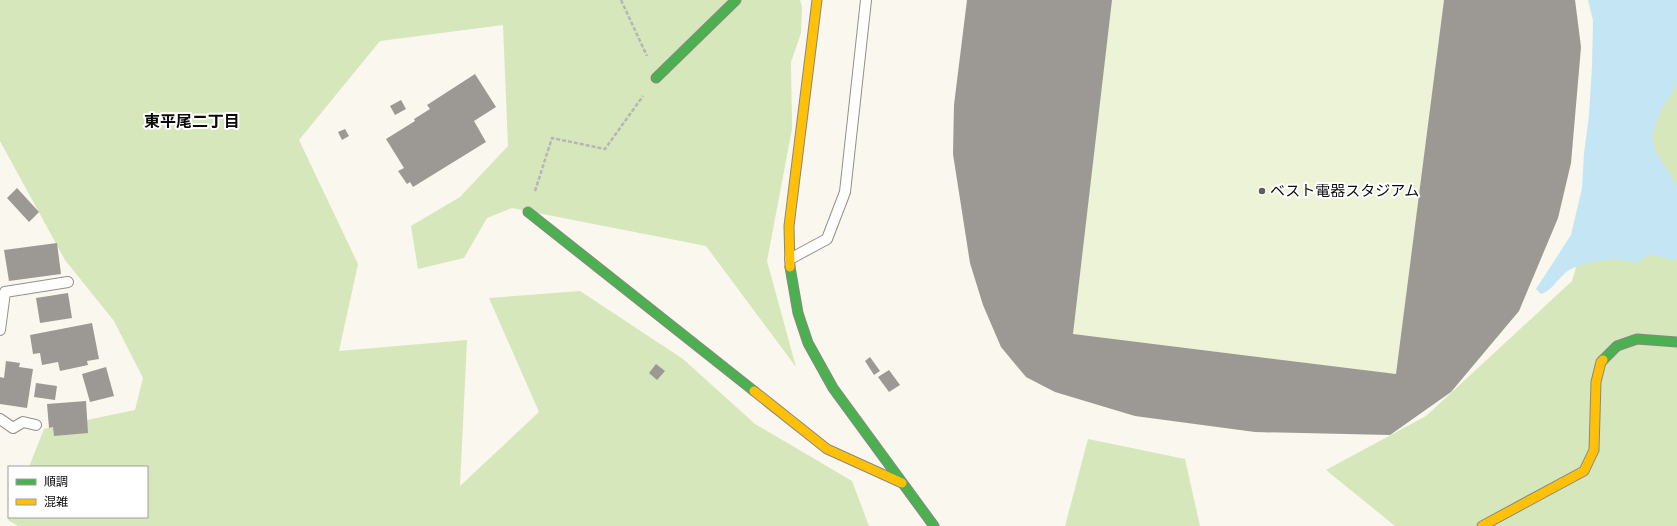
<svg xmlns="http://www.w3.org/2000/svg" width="1677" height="526" font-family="Spectral,'Noto Sans JP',serif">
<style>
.forest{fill:#d5e7bb}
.pitch{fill:#edf3d7}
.water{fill:#c4e6f4}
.building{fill:#9c9994}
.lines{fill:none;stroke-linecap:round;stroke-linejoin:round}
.lane-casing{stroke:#93918d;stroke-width:12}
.fast-casing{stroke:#898884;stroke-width:11}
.slow-casing{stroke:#898884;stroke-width:11}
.path{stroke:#b7b6b5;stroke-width:2.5;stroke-dasharray:4 2;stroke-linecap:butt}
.lane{stroke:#fefefc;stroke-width:10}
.fast{stroke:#4caf50;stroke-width:9}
.slow{stroke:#ffc107;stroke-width:9}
.poi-dot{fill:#5f5e5a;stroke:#fff;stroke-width:1.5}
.labels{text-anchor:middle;stroke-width:4;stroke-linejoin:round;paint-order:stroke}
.poi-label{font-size:15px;fill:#0b0b0b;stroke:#fff;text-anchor:start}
.neighbourhood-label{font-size:16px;font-weight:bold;fill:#0b0b0b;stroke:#fff}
</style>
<rect width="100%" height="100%" fill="#faf7ee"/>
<path class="forest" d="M0,0H800L802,7L801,33L791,62L792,129L767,261L796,367L706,246L512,208L487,218L464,258L418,269L411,226L460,197L508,146L503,25L380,41L299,140L358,264L339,351L467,340L460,486L539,412L489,298L580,291L683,359L755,424L852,481L869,526H18L8,520L9,517H147V467H29L44,429L135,410L143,378L114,321L65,260L0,141Z
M1677,69V194L1648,155L1653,103Z
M1677,240V526H1395L1326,470L1426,416L1572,281L1580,254Z
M1088,439L1185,459L1200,526H1065Z"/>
<path class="pitch" d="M967,0H1575L1581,47L1571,163L1558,218L1519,311L1451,392L1390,435L1255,432L1135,416L1055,392L1026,377L1001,347L983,305L970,263L953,154L954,105Z"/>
<path class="water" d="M1588,0H1677V85L1660,112L1652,136L1656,152L1677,185V258L1672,260L1653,255L1642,258L1638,264C1620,256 1590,260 1571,269C1559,275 1554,290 1541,294L1536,289L1571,235L1582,188L1584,153L1589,115L1592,66L1593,21Z"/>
<path class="building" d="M967,0H1112L1073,334L1396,374L1444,0H1575L1581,47L1571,163L1558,218L1519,311L1451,392L1390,435L1255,432L1135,416L1055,392L1026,377L1001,347L983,305L970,263L953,154L954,105Z
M475,74L496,107L474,121L486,142L413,187L410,182L407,184L398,171L404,168L386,139L415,121L414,119L430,109L427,105Z
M401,100L406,109L395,115L390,106Z
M345,129L349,136L342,140L338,132Z
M17,188L39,212L29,222L7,198Z
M57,243L61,274L9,281L4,250Z
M68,293L72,318L40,323L36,298Z
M92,323L99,359L87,361L88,365L60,371L58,362L42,365L40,353L33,354L30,335Z
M870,357L880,371L874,375L865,361Z
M6,361L20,363L19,367L33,369L27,408L0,404V377L4,378Z
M656,364L665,371L657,380L649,373Z
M106,367L114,396L90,402L82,374Z
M889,370L900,385L889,392L878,377Z
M36,383L57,386L55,400L34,397Z
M86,401L88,433L54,436L53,427L49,428L47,404Z"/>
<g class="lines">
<defs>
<path id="lane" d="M790,259L827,239L845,192L866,0
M0,330L5,292L68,282
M0,419L13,428L23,422L36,425"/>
<path id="fast" d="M656,78L736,0
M528,212L754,391
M790,267L798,313L808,343L833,388L934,526
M1603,360L1617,346L1637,339L1677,342"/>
<path id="slow" d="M790,267L789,226L817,0
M754,391L827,449L902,483
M1482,526L1584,471L1594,450L1596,382L1601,362L1603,360"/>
</defs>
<use href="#lane" class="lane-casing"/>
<use href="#fast" class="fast-casing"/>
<use href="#slow" class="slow-casing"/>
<path class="path" d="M621,0L647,56
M535,191L552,138L605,149L643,96"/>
<use href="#lane" class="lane"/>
<use href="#fast" class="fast"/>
<use href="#slow" class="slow"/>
</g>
<circle class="poi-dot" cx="1262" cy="191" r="4"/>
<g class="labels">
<g class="poi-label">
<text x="1270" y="196">ベスト電器スタジアム</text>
</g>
<g class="neighbourhood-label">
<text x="192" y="127">東平尾二丁目</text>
</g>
</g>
<rect x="8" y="466" width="140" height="52" fill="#ffffff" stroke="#9d9d9d"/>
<rect x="16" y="479" width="20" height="6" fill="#4caf50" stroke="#9d9d9d"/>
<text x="44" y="486" font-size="12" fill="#0b0b0b">順調</text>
<rect x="16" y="499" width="20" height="6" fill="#ffc107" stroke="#9d9d9d"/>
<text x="44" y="506" font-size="12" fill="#0b0b0b">混雑</text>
</svg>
